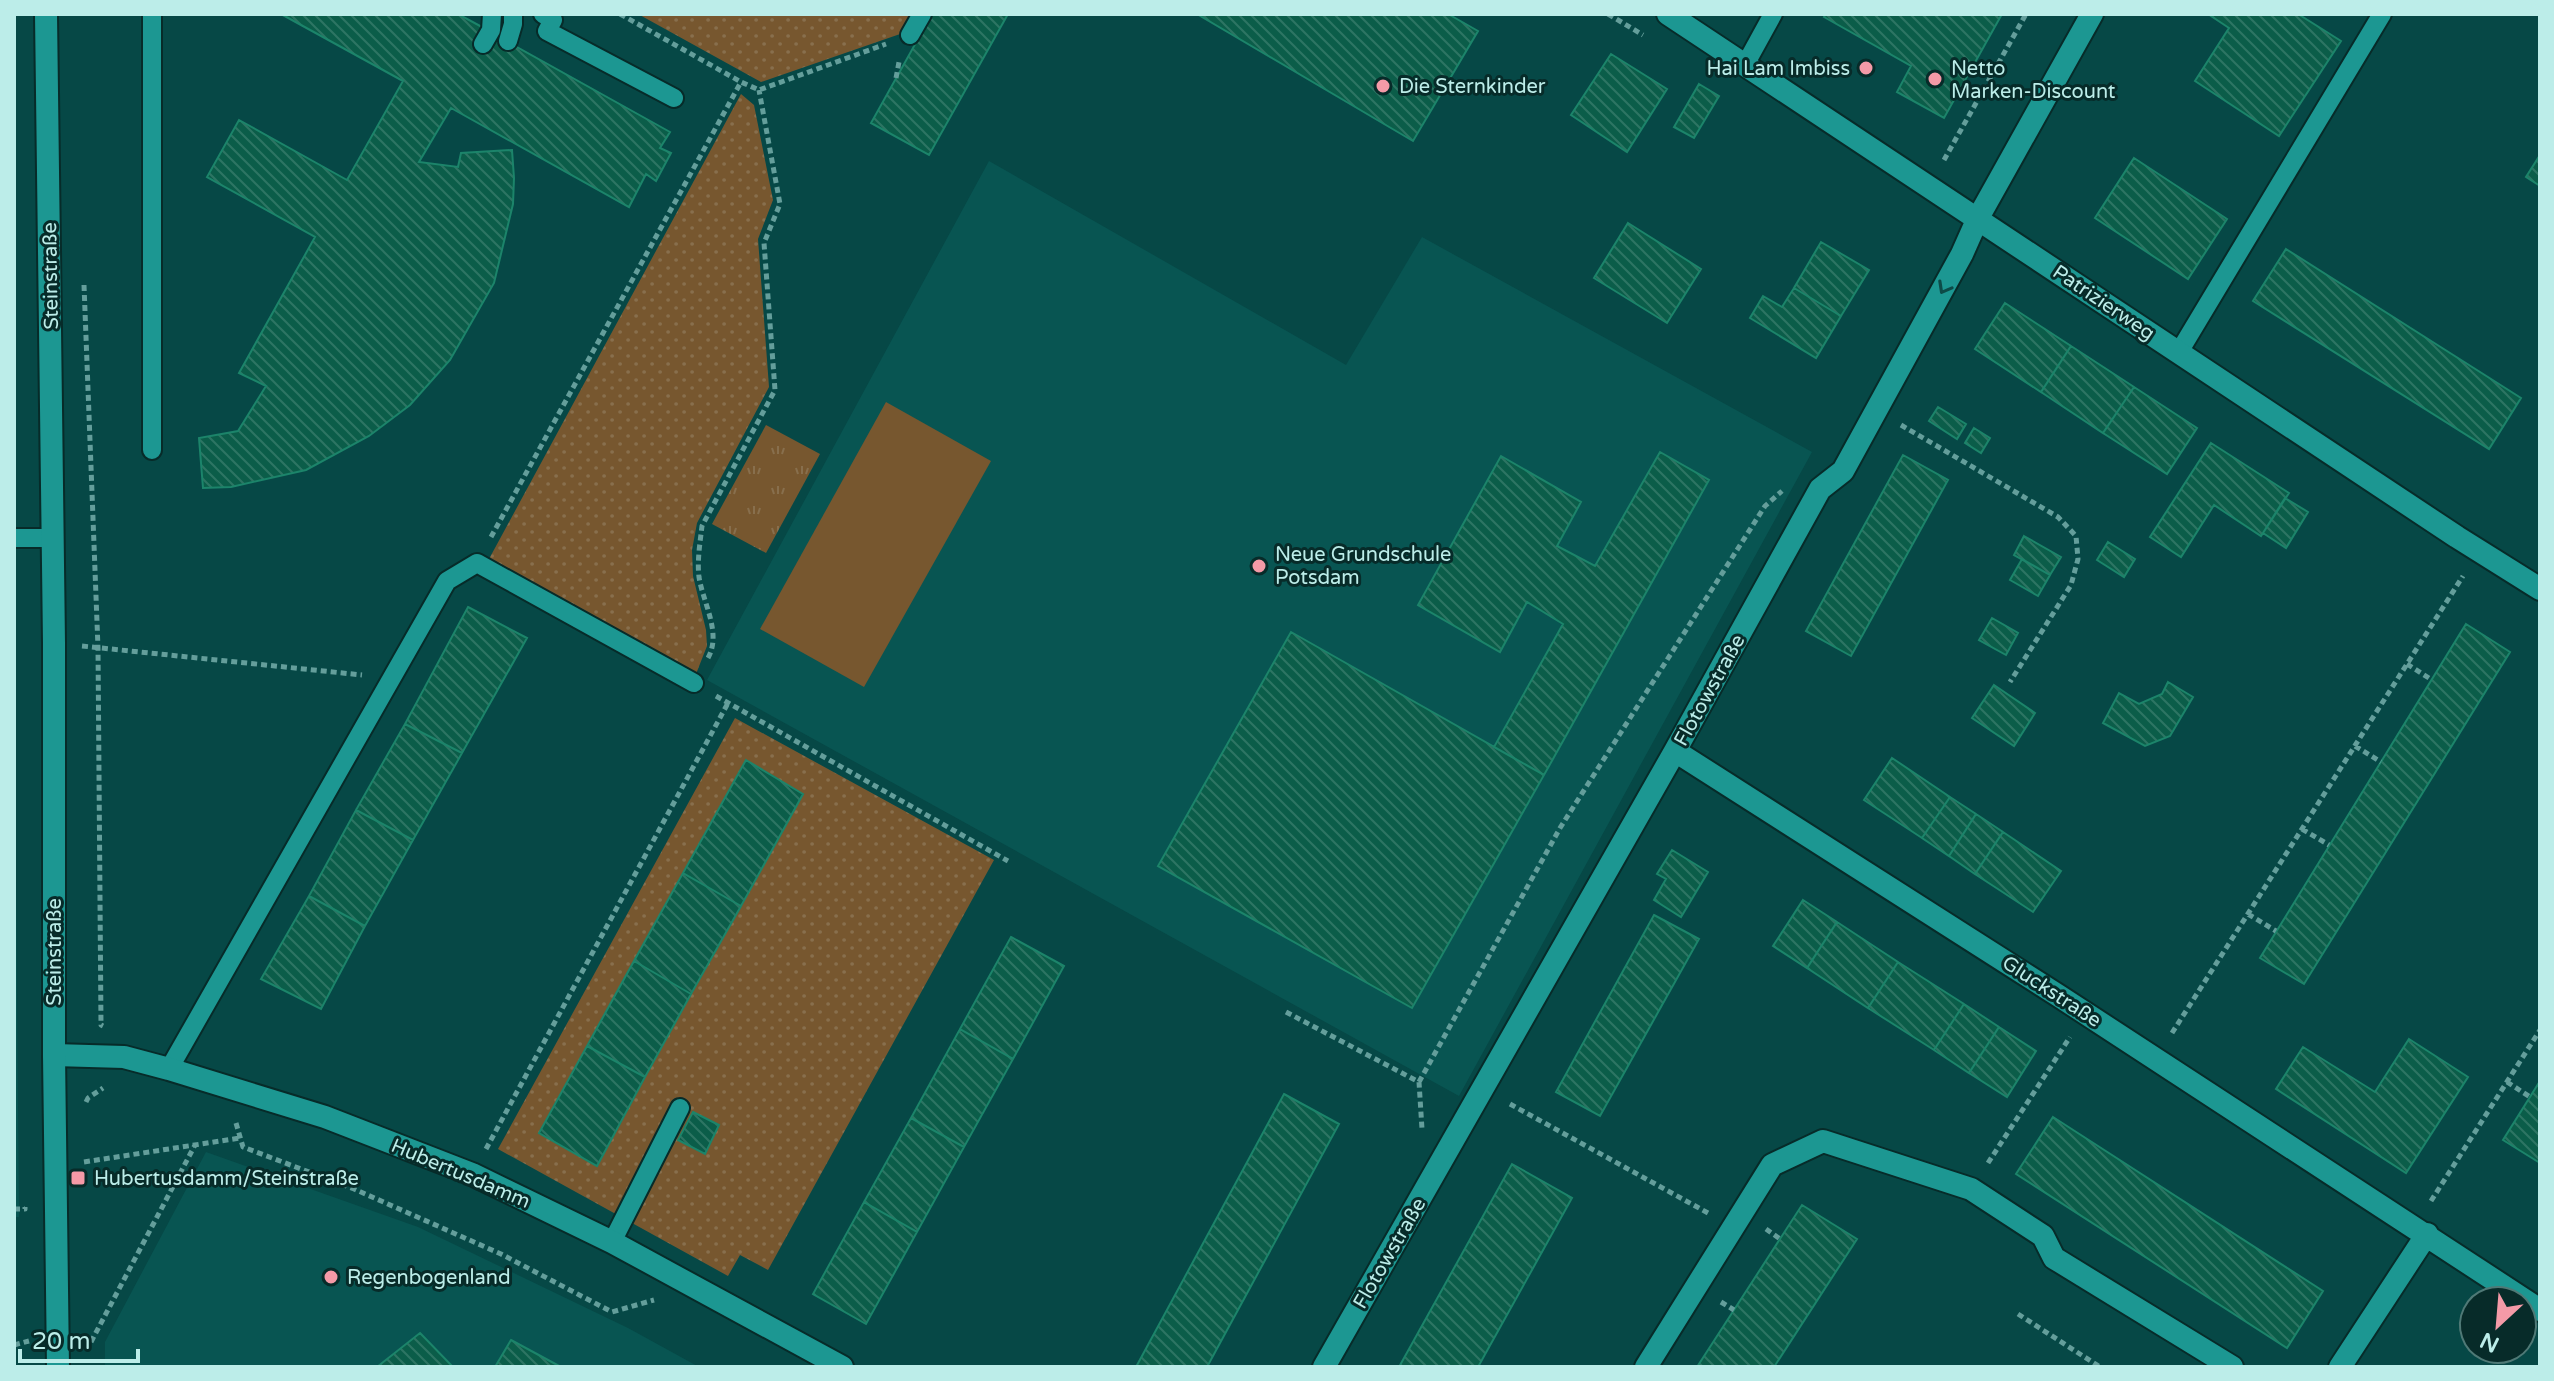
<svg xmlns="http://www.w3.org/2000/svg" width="2554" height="1381" font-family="'Varela Round',sans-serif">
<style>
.built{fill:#085552}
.grass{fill:url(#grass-dots)}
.park{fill:url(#park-tufts)}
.pitch{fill:#77572f}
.building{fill:url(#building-back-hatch);stroke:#1c846a;stroke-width:2}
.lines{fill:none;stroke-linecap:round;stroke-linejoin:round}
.service-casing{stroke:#072b29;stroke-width:22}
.minor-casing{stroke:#072b29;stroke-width:26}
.tertiary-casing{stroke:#072b29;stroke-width:26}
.path{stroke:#649e9b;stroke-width:5;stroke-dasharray:6 4;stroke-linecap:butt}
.service{stroke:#1c9792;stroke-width:18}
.minor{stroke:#1c9792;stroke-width:22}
.tertiary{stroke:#1c9792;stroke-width:22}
.oneway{stroke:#0d4b48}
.poi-dot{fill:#f49aa7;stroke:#072b29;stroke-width:3}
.labels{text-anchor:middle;stroke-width:6;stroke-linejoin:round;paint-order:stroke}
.poi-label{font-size:20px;fill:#bcede9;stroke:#072b29;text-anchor:start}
.street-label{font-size:20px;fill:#bcede9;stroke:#072b29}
</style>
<defs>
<pattern id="grass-dots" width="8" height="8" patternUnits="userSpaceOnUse" patternTransform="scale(2)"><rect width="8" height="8" fill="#77572f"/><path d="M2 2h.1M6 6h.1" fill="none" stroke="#886f4d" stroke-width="1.8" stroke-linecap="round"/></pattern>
<pattern id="park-tufts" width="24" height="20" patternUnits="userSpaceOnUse" patternTransform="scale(2)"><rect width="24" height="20" fill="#77572f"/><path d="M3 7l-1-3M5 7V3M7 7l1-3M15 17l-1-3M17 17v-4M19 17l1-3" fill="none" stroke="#886f4d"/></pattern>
<pattern id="building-back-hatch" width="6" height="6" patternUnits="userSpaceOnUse" patternTransform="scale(2)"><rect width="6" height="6" fill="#0b5d49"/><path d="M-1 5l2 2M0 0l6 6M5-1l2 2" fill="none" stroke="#2d7563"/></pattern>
</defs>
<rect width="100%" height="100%" fill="#064846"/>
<path class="built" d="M989,161L1346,365L1422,237L1812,452L1459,1096L707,680Z
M14,657L19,1217H14Z
M206,1152L418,1227L628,1328L699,1367H105V1342Z"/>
<path class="grass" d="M638,14H909L903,33L761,82Z
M741,94L754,105L773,200L758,239L769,387L697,523L692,550L693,576L706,630L707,646L696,674L489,559Z
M735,718L994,860L768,1270L740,1255L728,1276L498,1149Z"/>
<path class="park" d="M766,425L820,454L766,553L712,524Z"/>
<path class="pitch" d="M886,402L991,461L864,687L760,629Z"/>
<path class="building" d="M281,14H458L482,27L475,40L491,48L497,36L670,132L660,148L671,153L656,181L646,174L629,207L451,108L419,162L458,167L461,153L512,150L514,178L513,204L494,283L450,360L410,405L369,436L306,470L231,487L203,488L199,438L238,431L266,386L239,373L315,237L207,177L239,120L347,180L403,81Z
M932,14H1008L929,155L871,123Z
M1197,14H1448L1478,31L1413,141Z
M1826,14H2002L1944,118L1897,92L1911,66L1824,17Z
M2208,14H2298L2341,41L2279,136L2195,81L2229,28Z
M1611,54L1667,89L1627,152L1571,115Z
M1699,84L1719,96L1694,138L1674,127Z
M2540,155V186L2526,177Z
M2134,158L2227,219L2188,279L2095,218Z
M1628,223L1701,269L1667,323L1594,278Z
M1821,242L1869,270L1841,316L1794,288Z
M2286,249L2521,398L2489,449L2253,301Z
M1794,288L1841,316L1816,358L1750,318L1763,296L1782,307Z
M2005,303L2071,346L2041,392L1975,349Z
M2071,346L2134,387L2103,433L2041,392Z
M2134,387L2197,428L2167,474L2103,433Z
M1938,407L1966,424L1957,439L1929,421Z
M1974,428L1990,438L1981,453L1965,443Z
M2211,443L2289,493L2261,536L2214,505L2181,557L2150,537Z
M1660,452L1709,480L1544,775L1494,747L1563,624L1527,602L1500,652L1418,605L1501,456L1581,502L1557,546L1595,566Z
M1903,455L1948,480L1851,656L1806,631Z
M2285,498L2308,512L2286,548L2263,533Z
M2024,536L2061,557L2050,575L2014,555Z
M2108,542L2135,559L2124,577L2097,560Z
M2022,559L2050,575L2038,596L2010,580Z
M468,607L527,638L462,753L405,724Z
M1992,618L2018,633L2006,655L1979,640Z
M2466,624L2510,652L2304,984L2260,958Z
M1291,632L1544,775L1412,1008L1158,866Z
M2168,682L2193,697L2170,736L2145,746L2103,723L2119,693L2139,704L2162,694Z
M1994,685L2035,713L2014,746L1972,718Z
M405,724L462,753L413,840L356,810Z
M1892,758L1950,797L1922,838L1864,800Z
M746,760L803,794L741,906L683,873Z
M1950,797L1976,814L1949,856L1922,838Z
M356,810L413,840L365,926L309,896Z
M1976,814L2003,832L1975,874L1949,856Z
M2003,832L2061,871L2033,912L1975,874Z
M1672,850L1708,872L1681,917L1654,900L1666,879L1657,874Z
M683,873L741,906L691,994L634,961Z
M309,896L365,926L321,1009L261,979Z
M1803,900L1837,922L1807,968L1773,946Z
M1654,915L1699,939L1600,1116L1556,1092Z
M1837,922L1898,962L1868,1008L1807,968Z
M1011,937L1064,966L1013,1059L960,1029Z
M634,961L691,994L645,1077L587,1046Z
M1898,962L1964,1004L1934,1050L1868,1008Z
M1964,1004L1999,1027L1969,1073L1934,1050Z
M1999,1027L2036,1051L2007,1097L1969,1073Z
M960,1029L1013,1059L964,1147L911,1118Z
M2409,1039L2468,1077L2406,1173L2276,1089L2303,1047L2375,1092Z
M587,1046L645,1077L597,1166L539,1133Z
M2540,1081V1163L2503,1140Z
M1284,1094L1339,1124L1207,1367H1136Z
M693,1112L719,1125L705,1154L678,1140Z
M2053,1117L2323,1291L2287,1348L2016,1174Z
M911,1118L964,1147L917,1232L864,1202Z
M1512,1164L1572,1198L1478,1367H1399Z
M864,1202L917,1232L866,1324L813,1294Z
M1802,1205L1857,1239L1774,1367H1697Z
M420,1333L453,1367H377Z
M511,1340L561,1367H495Z"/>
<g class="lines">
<defs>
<path id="service" d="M543,14L553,20L547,31L674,98
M910,35L922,14
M508,41L513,24V14
M483,44L491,30L492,14
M1745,65L1773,14
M2179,352L2382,14
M152,450V14
M14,538H53
M169,1069L447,581L477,563L694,683
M612,1242L680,1108"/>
<path id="minor" d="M1668,14L2457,537L2540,589
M1675,751L2059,996L2540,1310
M54,1055L124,1057L169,1069L325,1117L472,1174L612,1242L842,1367
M1324,1367L1675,751L1820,489L1843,471L1962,254L1978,218L2092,14
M1646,1367L1772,1165L1823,1141L1971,1189L2043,1236L2054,1258L2232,1367
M2340,1367L2427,1234"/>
<path id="tertiary" d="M46,14L54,643V1055L58,1367"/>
</defs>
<use href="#service" class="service-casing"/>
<use href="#minor" class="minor-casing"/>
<use href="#tertiary" class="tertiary-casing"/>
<path class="path" d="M620,14L741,82
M1608,14L1643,35
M896,78L899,62
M1944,160L2026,14
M84,285L98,648L101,1025L103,1026
M1901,425L2058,517L2076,536L2078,559L2071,585L2010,682
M491,537L741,82L759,90L886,44
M82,646L362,675
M708,658C722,633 703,603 699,577C697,561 700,543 702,526L775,390L764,243L780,204L759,90
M2407,664L2432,680
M716,696L1008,861
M2355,746L2381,762
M2302,829L2329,845
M2248,914L2276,931
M1286,1012L1419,1082L1422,1129
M2172,1033L2463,576
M1419,1082L1560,828L1765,506L1782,491
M2507,1082L2530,1097
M86,1102L88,1098L103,1088
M1510,1104L1708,1213
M236,1123L243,1147L354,1189L501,1254L612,1312L654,1300
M486,1149L728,703
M84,1162L240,1138
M1988,1163L2070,1037
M2431,1201L2540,1030
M14,1209H25V1207
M1766,1229L1780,1239
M1721,1302L1734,1310
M2018,1314L2100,1367
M91,1342L195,1145
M14,1345L29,1341"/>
<use href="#service" class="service"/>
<use href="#minor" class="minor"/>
<use href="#tertiary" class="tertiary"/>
</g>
<defs><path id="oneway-chevron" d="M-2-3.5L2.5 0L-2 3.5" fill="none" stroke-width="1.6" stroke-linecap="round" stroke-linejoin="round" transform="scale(2)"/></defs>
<use class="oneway" href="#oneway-chevron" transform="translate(1944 288) rotate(119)"/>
<g class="poi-dot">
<circle cx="1866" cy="68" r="8"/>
<circle cx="1935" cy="79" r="8"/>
<circle cx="1383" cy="86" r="8"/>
<circle cx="1259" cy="566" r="8"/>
<rect x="70" y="1170" width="16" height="16" rx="4"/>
<circle cx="331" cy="1277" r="8"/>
</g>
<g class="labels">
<g class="poi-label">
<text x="1850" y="75" text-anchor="end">Hai Lam Imbiss</text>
<text x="1951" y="75">Netto<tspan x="1951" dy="23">Marken-Discount</tspan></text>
<text x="1399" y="93">Die Sternkinder</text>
<text x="1275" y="561">Neue Grundschule<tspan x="1275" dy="23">Potsdam</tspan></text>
<text x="94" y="1185">Hubertusdamm/Steinstraße</text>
<text x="347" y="1284">Regenbogenland</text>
</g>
<g class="street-label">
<text transform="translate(50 276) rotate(-91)" y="7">Steinstraße</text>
<text transform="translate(2104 302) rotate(34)" y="7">Patrizierweg</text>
<text transform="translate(1709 690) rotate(-61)" y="7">Flotowstraße</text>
<text transform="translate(54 952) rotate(-90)" y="7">Steinstraße</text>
<text transform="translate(2052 991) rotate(33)" y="7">Gluckstraße</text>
<text transform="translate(461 1173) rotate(23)" y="7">Hubertusdamm</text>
<text transform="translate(1389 1253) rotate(-60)" y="7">Flotowstraße</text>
</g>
</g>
<rect width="2554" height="1381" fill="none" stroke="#bcede9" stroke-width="32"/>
<g transform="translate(2498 1325) rotate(206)"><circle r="38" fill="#072b29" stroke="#4f7976" stroke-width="2"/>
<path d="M0-6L14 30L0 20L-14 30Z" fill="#f49aa7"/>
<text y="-12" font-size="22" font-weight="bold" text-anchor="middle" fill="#bcede9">N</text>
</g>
<path d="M20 1349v12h118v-12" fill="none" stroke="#bcede9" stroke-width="4"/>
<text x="32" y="1349" font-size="24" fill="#bcede9" stroke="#072b29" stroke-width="6" paint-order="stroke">20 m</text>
</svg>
